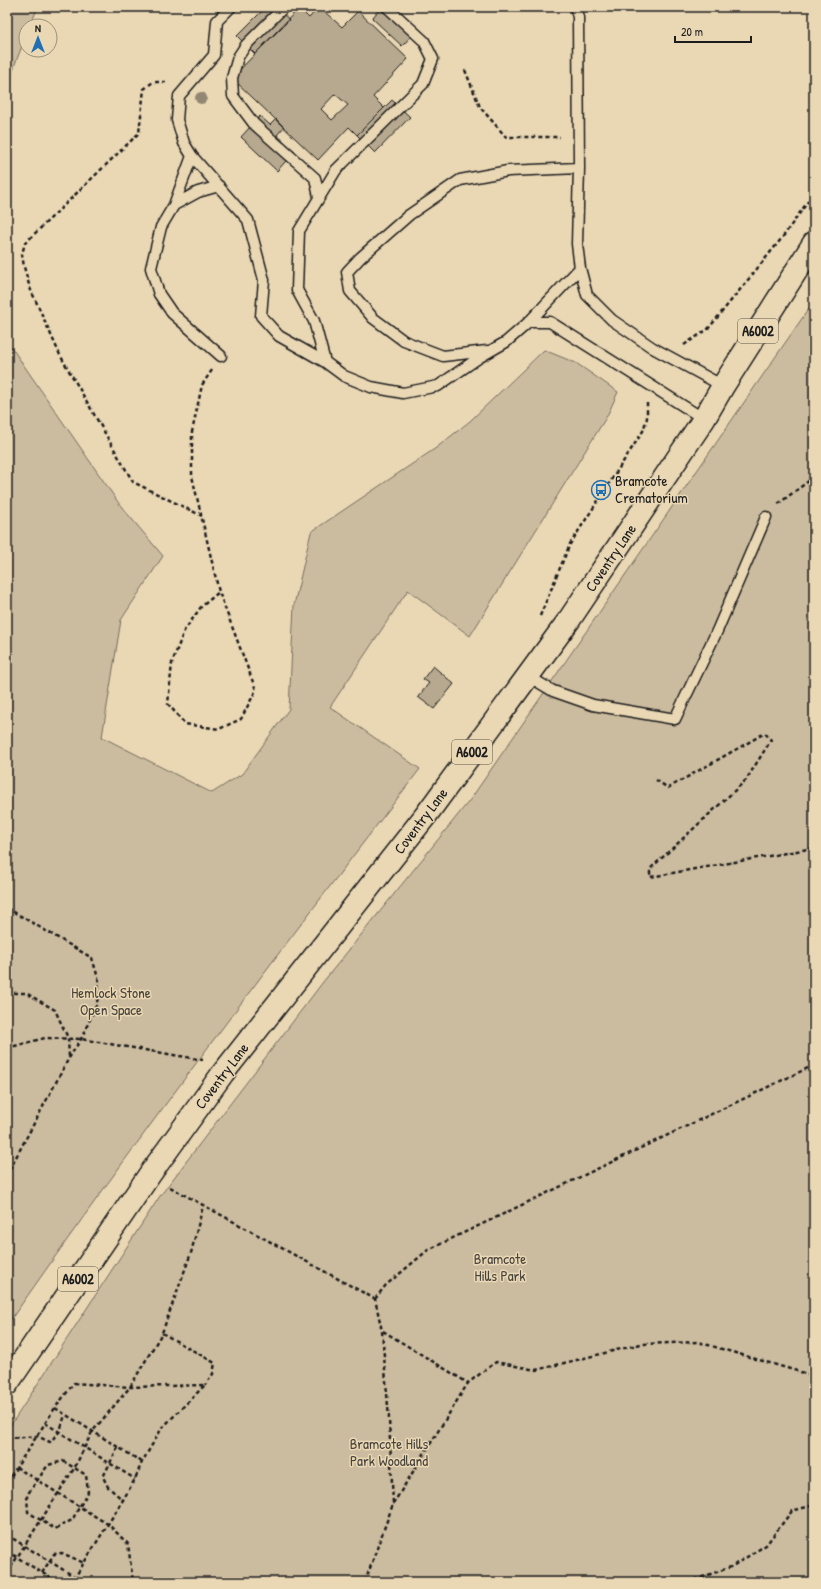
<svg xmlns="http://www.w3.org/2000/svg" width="821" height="1589" font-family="'Patrick Hand',sans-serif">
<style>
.green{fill:#ccbc9f;stroke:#746c5e}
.building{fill:#b7a98f;stroke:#1c1c1c;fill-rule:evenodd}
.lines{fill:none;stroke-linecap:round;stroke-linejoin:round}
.service-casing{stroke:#1c1c1c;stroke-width:13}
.primary-casing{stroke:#1c1c1c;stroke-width:25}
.path{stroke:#1c1c1c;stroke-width:2.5;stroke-dasharray:4 3;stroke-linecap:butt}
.service{stroke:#ead8b5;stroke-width:10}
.primary{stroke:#ead8b5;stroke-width:22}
.tree{fill:#918773}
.labels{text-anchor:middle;stroke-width:3;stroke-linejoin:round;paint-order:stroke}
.shield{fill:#ead8b5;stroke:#5a544a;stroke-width:1}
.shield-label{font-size:14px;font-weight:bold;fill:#1c1c1c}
.poi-label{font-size:15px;fill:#1c1c1c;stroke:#ead8b5;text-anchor:start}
.street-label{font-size:15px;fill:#1c1c1c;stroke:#ead8b5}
.park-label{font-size:15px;fill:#48443d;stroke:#ead8b5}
</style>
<rect width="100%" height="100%" fill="#ead8b5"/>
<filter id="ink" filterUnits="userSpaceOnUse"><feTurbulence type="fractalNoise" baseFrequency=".025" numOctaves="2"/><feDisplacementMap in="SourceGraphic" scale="8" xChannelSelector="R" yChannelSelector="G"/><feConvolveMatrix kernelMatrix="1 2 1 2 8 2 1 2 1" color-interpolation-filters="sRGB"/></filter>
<g filter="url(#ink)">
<path class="green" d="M7,7H38L30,26H26V36L15,64L7,93Z
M814,301V1582H7V1431L160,1196L323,982L470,800Z
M7,341L120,505L163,556L121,620L102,737L212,793L242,774L289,709L294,605L311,532L436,448L470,421L544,350L576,363L618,392L607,416L470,636L408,590L330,707L420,769C279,952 139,1135 7,1325Z"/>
<path class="building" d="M266,7H277L289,20L255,54L237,36Z
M319,7L342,27L358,11L408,59L373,97L384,108L357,135L349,127L318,160L232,78L299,8L309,18ZM335,94L348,105L332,120L321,109Z
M382,7H394L418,29L402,46L372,18Z
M392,100L410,117L375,153L357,135Z
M260,116L270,125L276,119L284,127L277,135L295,151L277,171L241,137Z
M433,666L454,684L434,709L418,697L429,683L423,679Z"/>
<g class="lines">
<defs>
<path id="service" d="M231,7L217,21L214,55L179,96L177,120L184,143L192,156L248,220L264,280L261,316L279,336L325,362L344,376L371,387L403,393L438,386L480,357L506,342L529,322L580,268
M284,7L246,45L238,57L232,78L233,96L254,124L315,178L319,197
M575,7L578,17L579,168L577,244L580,268L587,295L612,320L653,348L723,386
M192,156L174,205L161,227L151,268L159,294L172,313L221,356
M174,205L198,192L219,186
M529,322H550L704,419
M487,351L443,356L404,341L373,318L350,291L347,272L360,258L409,215L460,180L508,171L579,168
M325,362L314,321L297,290L299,231L336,170L423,84L433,59L424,41L387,7
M528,676L553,691L593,705L675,719L717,631L766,517"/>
<path id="primary" d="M7,1384L150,1174L223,1073L426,815L569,620L704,419L723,386L814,243"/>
</defs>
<use href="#service" class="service-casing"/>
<use href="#primary" class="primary-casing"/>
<path class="path" d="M465,70L480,107L506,137H560
M166,82H153L144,89L139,133L25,243L22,254L24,267L30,288L60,355L133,482L202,516
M684,345L708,329L782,238L814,193
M212,370L202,385L192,432V476L219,592L256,690L241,719L219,729L185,724L168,704L172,663L184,631L201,607L219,592
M778,504L814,477
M540,616L570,544L643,431L647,418V403
M656,780L668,788L765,733L771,740L746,780L650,869V877L814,848
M7,908L92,958L99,981L97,1004L81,1039L69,1058L7,1174
M7,993H26L55,1010L68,1038L69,1057
M7,1048L45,1038L81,1039L203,1060
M170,1187L375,1299
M375,1299L386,1285L428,1250L814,1065
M383,1331L468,1383
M162,1333L215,1363L213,1374L205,1385
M55,1408L142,1462
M45,1423L135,1479
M7,1440L12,1438L37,1436L50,1442L60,1431L65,1415
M118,1447L103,1477L108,1487L123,1500
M63,1461L86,1475L88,1492L72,1520L55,1529L28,1512L27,1495L48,1465Z
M16,1467L109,1525L128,1544L133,1582
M7,1482L55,1408L74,1383L130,1387L205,1385L162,1428L142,1462L135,1479L123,1500L72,1582
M393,1504L468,1383L496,1362L536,1370L641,1344L698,1342L814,1376
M7,1535L75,1577
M7,1551L57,1582
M7,1573L75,1467L92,1432L130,1387L162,1333L191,1253L203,1206
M42,1573L54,1554L62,1553L84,1563
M365,1582L393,1504L389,1419L382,1331L375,1299
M688,1582L731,1567L766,1545L792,1511L814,1505"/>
<use href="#service" class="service"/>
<use href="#primary" class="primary"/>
</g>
<circle class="tree" cx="201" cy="98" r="6"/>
</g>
<defs>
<symbol id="bus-ring" viewBox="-11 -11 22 22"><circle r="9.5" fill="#ead8b5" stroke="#1f6fb2" stroke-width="1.5"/><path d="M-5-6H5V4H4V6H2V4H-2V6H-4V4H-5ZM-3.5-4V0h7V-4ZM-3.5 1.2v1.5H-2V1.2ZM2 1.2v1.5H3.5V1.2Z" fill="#1f6fb2"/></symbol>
</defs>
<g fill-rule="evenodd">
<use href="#bus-ring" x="590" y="479" width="22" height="22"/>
</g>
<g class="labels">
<g class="shield">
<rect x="738" y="319" width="40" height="24" rx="3"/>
<rect x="452" y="740" width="40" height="24" rx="3"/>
<rect x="58" y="1267" width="40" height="24" rx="3"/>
</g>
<g class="shield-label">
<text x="758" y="336">A6002</text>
<text x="472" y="757">A6002</text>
<text x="78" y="1284">A6002</text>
</g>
<g class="poi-label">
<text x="615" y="486">Bramcote<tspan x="615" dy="17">Crematorium</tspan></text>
</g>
<g class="street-label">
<text transform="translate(611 558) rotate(-56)" y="5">Coventry Lane</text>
<text transform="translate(421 821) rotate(-53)" y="5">Coventry Lane</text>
<text transform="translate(222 1076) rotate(-53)" y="5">Coventry Lane</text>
</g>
<g class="park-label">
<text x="111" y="998">Hemlock Stone<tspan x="111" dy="17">Open Space</tspan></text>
<text x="500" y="1264">Bramcote<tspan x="500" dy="17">Hills Park</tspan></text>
<text x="389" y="1449">Bramcote Hills<tspan x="389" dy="17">Park Woodland</tspan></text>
</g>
</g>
<rect width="821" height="1589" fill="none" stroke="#ead8b5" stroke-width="24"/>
<rect x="12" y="12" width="797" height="1565" fill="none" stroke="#1c1c1c" stroke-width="1.5" filter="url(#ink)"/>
<g transform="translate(38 38)"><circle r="19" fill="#ead8b5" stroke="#988d78"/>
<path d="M0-3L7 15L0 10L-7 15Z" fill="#1f6fb2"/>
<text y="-6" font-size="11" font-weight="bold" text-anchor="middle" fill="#1c1c1c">N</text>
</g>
<path d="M675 36v6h76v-6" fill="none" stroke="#1c1c1c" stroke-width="2"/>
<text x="681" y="36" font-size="12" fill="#1c1c1c" stroke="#ead8b5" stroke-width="3" paint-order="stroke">20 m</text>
</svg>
